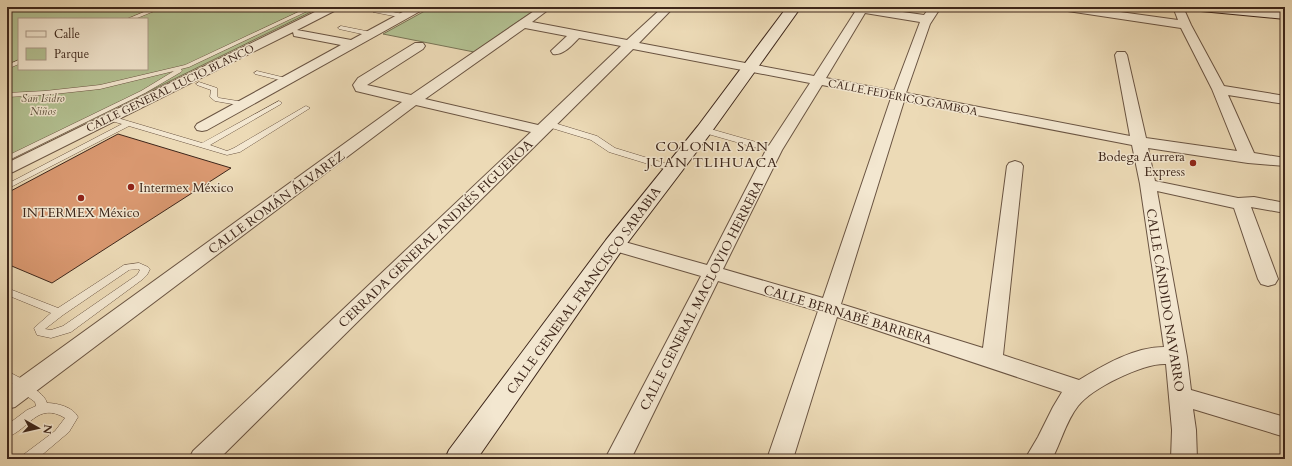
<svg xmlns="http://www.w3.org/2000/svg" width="1292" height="466" font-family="Cardo,serif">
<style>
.green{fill:#b3c192;stroke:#787456;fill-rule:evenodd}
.building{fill:#d99870;stroke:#3e271b}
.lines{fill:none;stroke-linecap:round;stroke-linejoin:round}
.lane-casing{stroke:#6a5442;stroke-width:1}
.street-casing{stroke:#6a5442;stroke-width:2}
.secondary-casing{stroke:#3e271b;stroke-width:2}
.lane{fill:#f3e7d0;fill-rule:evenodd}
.street{fill:#f3e7d0;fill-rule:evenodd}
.secondary{fill:#f3e7d0;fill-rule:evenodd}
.poi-dot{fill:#8f2418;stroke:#f3e7d0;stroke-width:1.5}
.labels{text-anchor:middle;stroke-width:3;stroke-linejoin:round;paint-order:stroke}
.far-street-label{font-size:11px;fill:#3e271b;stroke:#f3e7d0}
.far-park-label{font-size:11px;font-style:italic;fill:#5b4e39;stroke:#f3e7d0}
.poi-label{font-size:13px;fill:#3e271b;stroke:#f3e7d0;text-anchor:end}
.street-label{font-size:13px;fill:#3e271b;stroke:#f3e7d0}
.neighbourhood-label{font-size:14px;letter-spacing:1px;fill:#3e271b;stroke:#f3e7d0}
</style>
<rect width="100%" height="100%" fill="#ecdab6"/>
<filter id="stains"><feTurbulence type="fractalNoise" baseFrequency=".005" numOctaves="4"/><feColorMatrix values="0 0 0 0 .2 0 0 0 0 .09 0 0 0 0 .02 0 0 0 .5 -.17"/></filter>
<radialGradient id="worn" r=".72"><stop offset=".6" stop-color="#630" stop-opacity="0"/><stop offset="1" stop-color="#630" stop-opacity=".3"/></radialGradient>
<path class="green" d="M7,7H321L7,161ZM19,19H147V69H19Z
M432,7H539L474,52L383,34Z"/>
<path class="building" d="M118,134L231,168L52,283L7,264V193Z"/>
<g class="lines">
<defs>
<path id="lane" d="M156,7H164L135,19H127Z
M309,7H316L189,67L181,69L182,71L181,72L145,93L7,161V156L141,91L174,71L100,89L45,95L7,97V93L45,91L100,85L185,65Z
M375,9L404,14L407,16L404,18L373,12V10Z
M341,26L371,32L374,34L371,36L339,29L338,28Z
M19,60V64L7,69V65Z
M257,71L290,79L291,80L288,82L255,74L254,73Z
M199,82L217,88V96L219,98L244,102L248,104L244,106L215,101L210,97L211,90L197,85L196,84Z
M279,101L282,103L281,104L210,145L227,151L234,148L304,107L306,106L310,108L240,152L227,155L129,126L7,189V184L122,124L108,120V116H111L202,143Z
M545,122H551L597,136L615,148L677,167L678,169L677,171H671L609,152L591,140L545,126Z
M701,128H707L777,148L778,150L774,152H771L701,132Z
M139,263L148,267L150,269L147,275L143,279L71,332L51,338L37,335L34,328L51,313L7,295V288L58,308L124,265ZM138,269L140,270L137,275L63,326L51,330L45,329L63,315L129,270Z
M7,371L30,383C34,391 44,393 47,403C57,403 73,407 78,417L69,432L43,454L37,459H21L23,455L55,431L65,418C37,401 29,430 7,437V425L27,410L36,406L35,402L20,391L19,387L7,380Z"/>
<path id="street" d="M325,7H339L338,9L297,30L351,40L412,7H425L424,9L207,130L202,131L197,130L195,127L197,124L341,45L294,36L293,32L13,172L7,174V163Z
M540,7H552L532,22L627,40L663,7H674L639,43L814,76L855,12L841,9L840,7H867L924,15L930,7H941L930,24L906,93L1130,136L1115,55L1117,52H1125L1127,55L1146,138L1237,151L1212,89L1181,28L1061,10L1056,7H1084L1178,20L1173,7H1183L1191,25L1224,86L1285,96V104L1228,95L1254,153L1285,158V166L1248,163L1148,148L1155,181L1238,198L1254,197L1285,203V213L1251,207L1278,279L1275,284L1268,286L1261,284L1258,279L1234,208L1157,191L1187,357L1191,390L1285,417V437L1193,409L1196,430L1197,459H1171L1172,430L1166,364C1143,363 1092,388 1078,406C1066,421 1061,442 1052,459H1025L1038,437L1053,407L1062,392L837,317L793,459H767L818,311L718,281L631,459H605L701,276L608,249L605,245L608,241L614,239L707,265L766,150L810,83L633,49L219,459H189L193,451L531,132L416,105L15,407L7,409V387L402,102L356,91L353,85L358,78L415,43H423L425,46L423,49L367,85L411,95ZM865,13L920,22L894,91L826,78ZM525,28L567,36L551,51L553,54C563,56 572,45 579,38L621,46L538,125L425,99ZM822,85L891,98L823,298L723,269L782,150ZM904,101L1132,145L1140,184L1164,347C1134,347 1104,365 1079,380L1003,355L1023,166L1021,163L1015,161L1009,163L1007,166L983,348L841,304Z"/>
<path id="secondary" d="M787,7H801L710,134L622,250L477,459H445L449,450L606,240L698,126Z
M1194,7H1244L1285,11V19L1201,11L1196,10Z"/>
</defs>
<use href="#lane" class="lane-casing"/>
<use href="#street" class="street-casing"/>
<use href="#secondary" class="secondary-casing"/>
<use href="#lane" class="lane"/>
<use href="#street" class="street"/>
<use href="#secondary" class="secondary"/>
</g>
<g class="poi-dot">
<circle cx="1193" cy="163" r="4"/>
<circle cx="131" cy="187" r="4"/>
<circle cx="81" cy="198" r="4"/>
</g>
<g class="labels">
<g class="far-street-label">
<text transform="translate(170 88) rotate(-26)" y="4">CALLE GENERAL LUCIO BLANCO</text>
<text transform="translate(903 97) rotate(11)" y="4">CALLE FEDERICO GAMBOA</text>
</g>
<g class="far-park-label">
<text x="43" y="102">San Isidro<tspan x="43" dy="13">Niños</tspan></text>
</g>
<g class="poi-label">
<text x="1185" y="161">Bodega Aurrera<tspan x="1185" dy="15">Express</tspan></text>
<text x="139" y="192" text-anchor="start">Intermex México</text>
<text x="81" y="217" text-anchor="middle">INTERMEX México</text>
</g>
<g class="street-label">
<text transform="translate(276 202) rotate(-36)" y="5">CALLE ROMÁN ÁLVAREZ</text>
<text transform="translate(435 233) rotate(-44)" y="5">CERRADA GENERAL ANDRÉS FIGUEROA</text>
<text transform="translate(583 290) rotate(-54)" y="5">CALLE GENERAL FRANCISCO SARABIA</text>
<text transform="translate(701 295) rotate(-63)" y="5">CALLE GENERAL MACLOVIO HERRERA</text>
<text transform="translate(1166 300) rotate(81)" y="5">CALLE CÁNDIDO NAVARRO</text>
<text transform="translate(848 314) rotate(17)" y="5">CALLE BERNABÉ BARRERA</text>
</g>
<g class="neighbourhood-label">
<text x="712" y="151">COLONIA SAN<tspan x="712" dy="16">JUAN TLIHUACA</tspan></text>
</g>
</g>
<rect width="1292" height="466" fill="none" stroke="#ecdab6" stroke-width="24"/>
<rect x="8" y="8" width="1276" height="450" fill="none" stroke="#3e271b" stroke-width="2"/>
<rect x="12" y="12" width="1268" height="442" fill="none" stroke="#3e271b"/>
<rect x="18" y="18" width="130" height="52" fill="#f3e7d0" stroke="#ab9a88"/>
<rect x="26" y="31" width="20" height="6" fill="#f3e7d0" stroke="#ab9a88"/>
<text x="54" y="38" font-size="12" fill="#3e271b">Calle</text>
<rect x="26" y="48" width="20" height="12" fill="#b3c192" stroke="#ab9a88"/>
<text x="54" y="58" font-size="12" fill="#3e271b">Parque</text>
<g transform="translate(38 428) rotate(98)" stroke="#f3e7d0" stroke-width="3" paint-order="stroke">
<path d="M0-3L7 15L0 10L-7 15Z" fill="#3e271b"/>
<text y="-6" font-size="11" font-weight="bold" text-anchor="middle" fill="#3e271b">N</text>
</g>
<rect width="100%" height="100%" filter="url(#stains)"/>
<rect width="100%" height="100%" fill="url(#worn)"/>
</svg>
